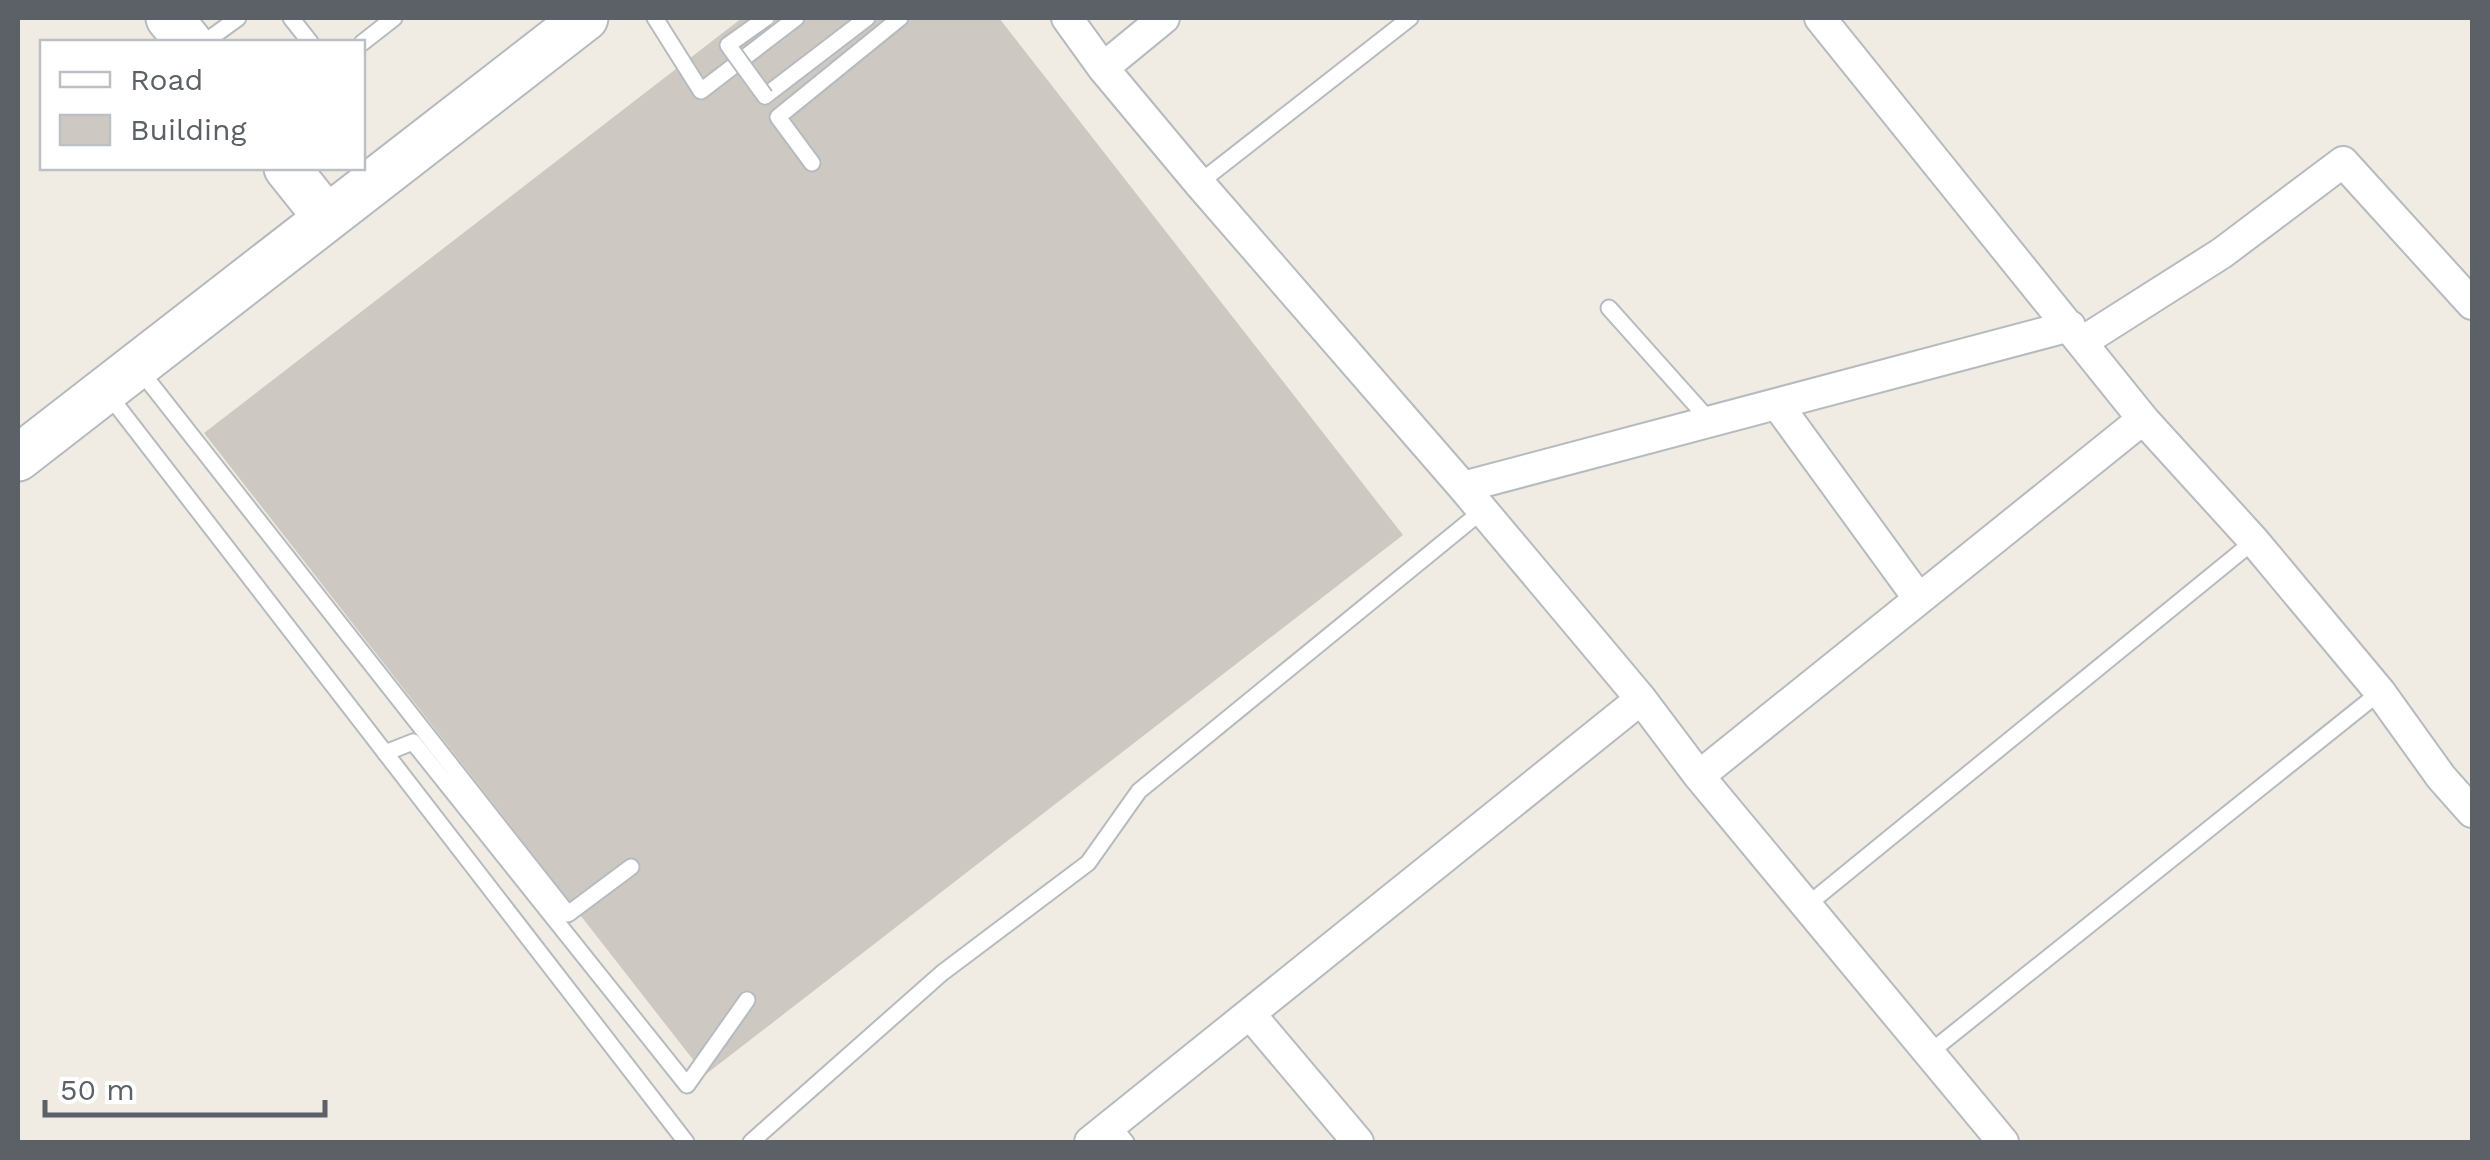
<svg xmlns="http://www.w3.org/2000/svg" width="2490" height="1160" font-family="'Work Sans',sans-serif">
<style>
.building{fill:#cdc9c2}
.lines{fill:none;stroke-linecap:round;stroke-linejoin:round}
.lane-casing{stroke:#b6bbbf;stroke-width:19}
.street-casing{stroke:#b6bbbf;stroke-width:34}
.secondary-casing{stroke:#b5babf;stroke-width:49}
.lane{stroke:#fff;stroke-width:15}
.street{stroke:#fff;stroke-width:30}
.secondary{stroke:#fff;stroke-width:45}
.lane-bridge-casing{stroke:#b6bbbf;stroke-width:19;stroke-linecap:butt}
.lane-bridge{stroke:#fff;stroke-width:15}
</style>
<rect width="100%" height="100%" fill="#f0ece3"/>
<path class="building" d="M742,18H999L1403,535L705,1075L204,433Z"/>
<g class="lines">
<defs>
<path id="lane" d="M291,18L310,42
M655,18L701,91L796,18
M205,42L238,18
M362,43L394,18
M765,96L867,18
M812,163L778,117L900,18
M1199,183L1410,18
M1609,308L1710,421
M139,369L568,914L631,867
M108,394L686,1142
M385,753L413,742L687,1085L747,1000
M1806,906L2254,541
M1929,1053L2380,692
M1112,1125L1126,1142
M751,1142L942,973L1088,863L1139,791L1482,511"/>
<path id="street" d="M1067,18L1103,68L1199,183L1463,487L1641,699L1699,776L2003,1142
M1820,18L2143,419L2254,541L2380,692L2441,777L2472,812
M1103,68L1164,18
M2082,342L2222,253L2343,162L2472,304
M1777,404L1919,599
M1463,487L2070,326
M1699,776L2143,419
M1250,1014L1358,1142
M1090,1142L1641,699"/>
<path id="secondary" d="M169,18L189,42
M287,168L327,218
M18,458L585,18"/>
</defs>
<use href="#lane" class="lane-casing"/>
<use href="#street" class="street-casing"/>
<use href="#secondary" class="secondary-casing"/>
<use href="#lane" class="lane"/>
<use href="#street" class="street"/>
<use href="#secondary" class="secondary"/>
<defs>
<path id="lane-bridge" d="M765,96L728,45L766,18"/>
</defs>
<use href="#lane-bridge" class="lane-bridge-casing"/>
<use href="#lane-bridge" class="lane-bridge"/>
</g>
<rect width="2490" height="1160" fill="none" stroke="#5b6166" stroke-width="40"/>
<rect x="40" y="40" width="325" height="130" fill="#ffffff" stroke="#bdc0c2" stroke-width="2.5"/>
<rect x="60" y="72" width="50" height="15" fill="#ffffff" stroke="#bdc0c2" stroke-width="2.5"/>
<text x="130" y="90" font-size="30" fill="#5b6166">Road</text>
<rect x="60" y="115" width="50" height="30" fill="#cdc9c2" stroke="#bdc0c2" stroke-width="2.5"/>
<text x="130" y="140" font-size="30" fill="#5b6166">Building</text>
<path d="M45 1100v15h280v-15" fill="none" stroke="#5b6166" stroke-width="5"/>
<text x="60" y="1100" font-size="30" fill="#5b6166" stroke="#ffffff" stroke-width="8" paint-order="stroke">50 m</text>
</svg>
